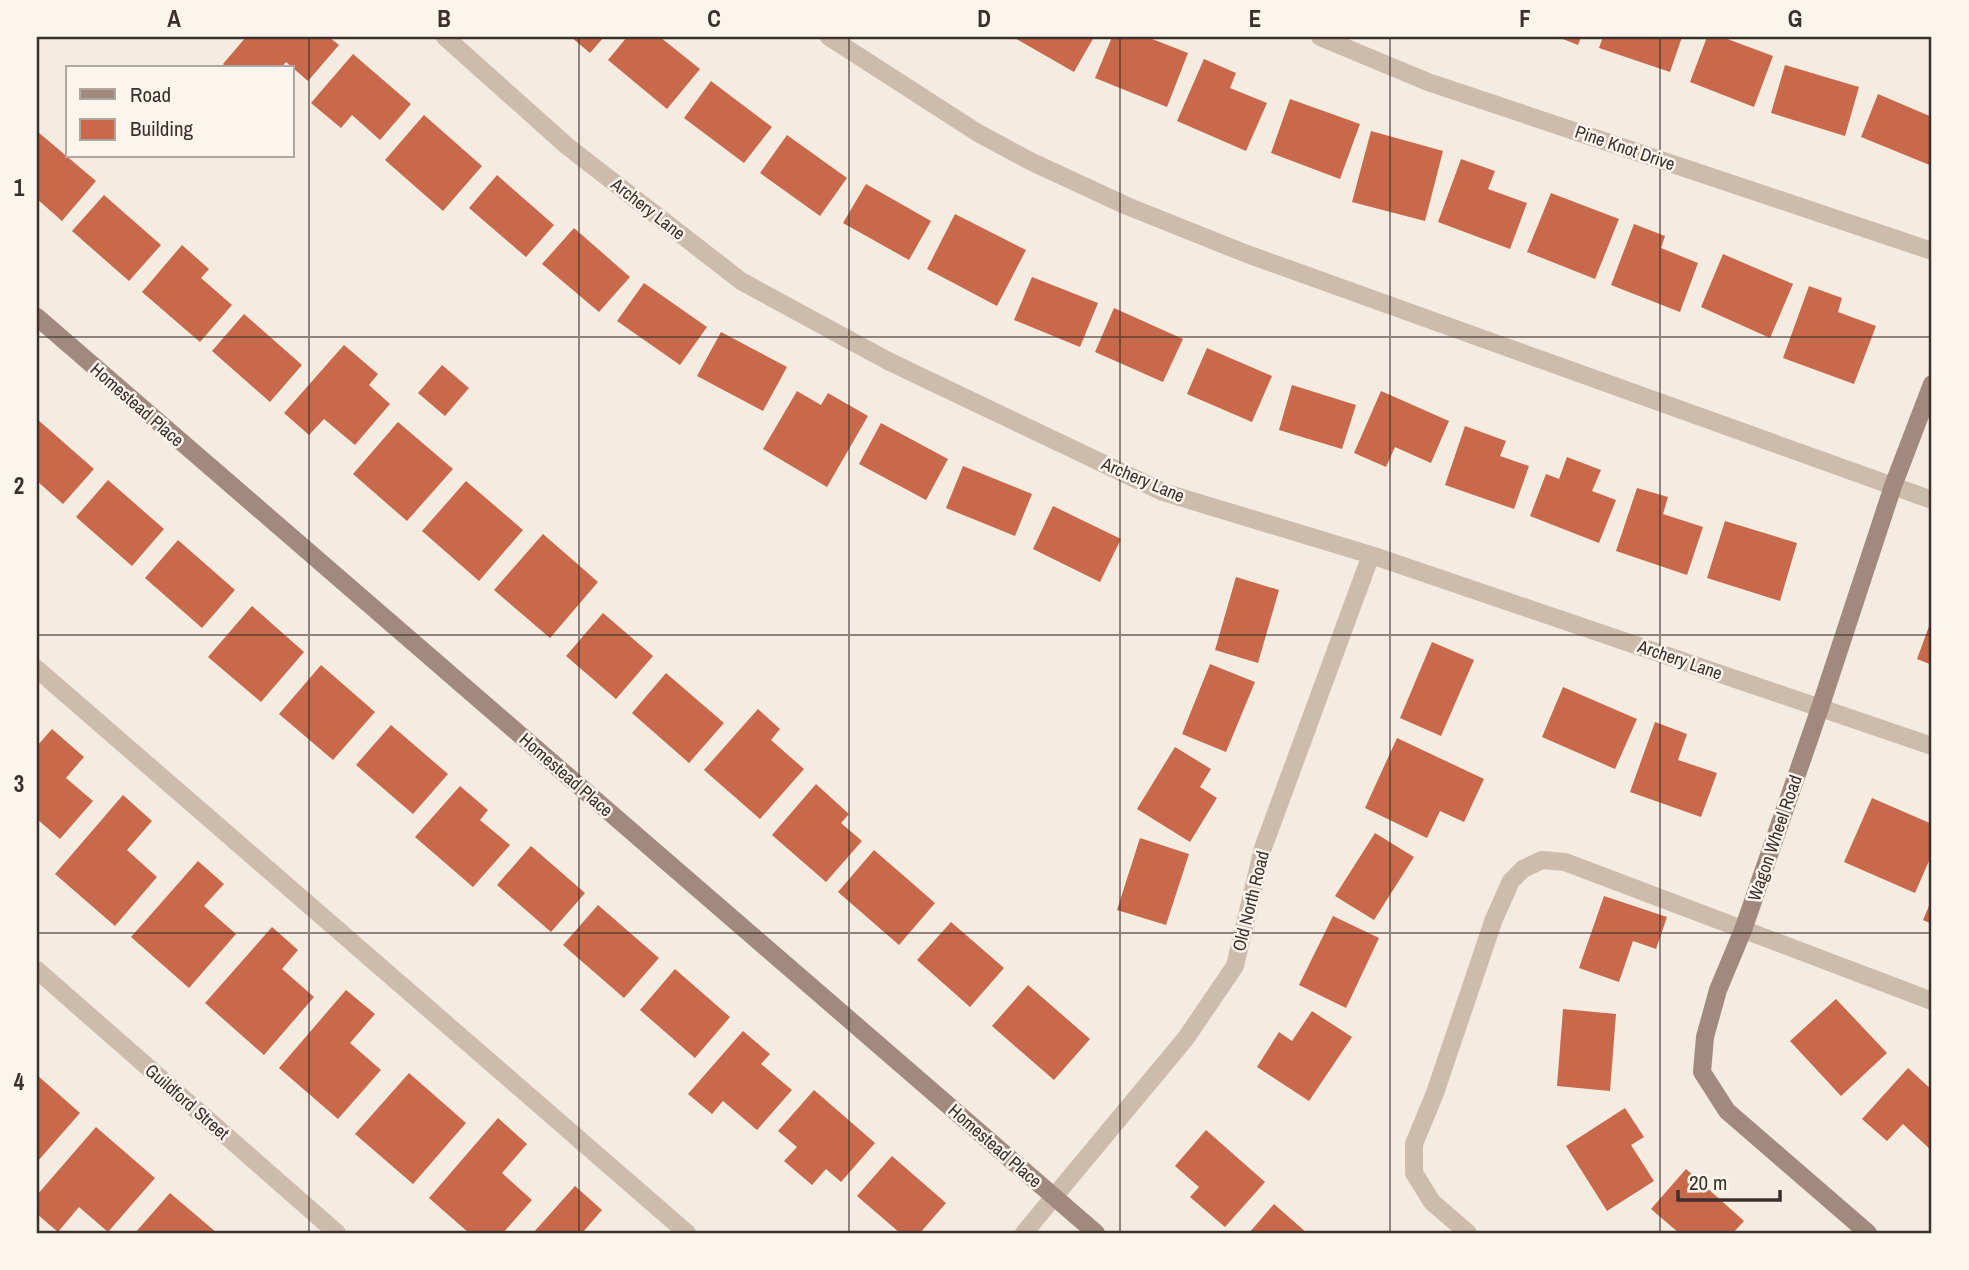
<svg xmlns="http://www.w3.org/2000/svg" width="1969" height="1270" font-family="'Archivo Narrow',sans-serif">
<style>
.building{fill:#c8694b}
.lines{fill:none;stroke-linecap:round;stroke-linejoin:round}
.lane{stroke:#cdbbac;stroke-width:18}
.street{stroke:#cdbbac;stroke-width:18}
.secondary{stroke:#a18a7d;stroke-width:18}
.grid{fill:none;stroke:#3b302b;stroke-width:2;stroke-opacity:0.55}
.labels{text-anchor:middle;stroke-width:5;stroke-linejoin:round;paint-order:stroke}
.street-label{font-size:18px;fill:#3b302b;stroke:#fbf5ee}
.neatline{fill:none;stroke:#3b302b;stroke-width:2.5}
.grid-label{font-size:23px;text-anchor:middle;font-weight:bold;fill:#3b302b}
</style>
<rect width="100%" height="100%" fill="#f4ebe1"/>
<path class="building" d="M246,37H329L339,45L308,81L286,62L281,68H227L223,64Z
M571,37H604L590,53Z
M627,37H660L700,69L667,109L608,60Z
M1013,37H1094L1074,72Z
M1112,37H1147L1188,53L1167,107L1095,78Z
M1558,37H1581L1578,45Z
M1603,37H1682L1670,72L1599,48Z
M1707,37H1722L1773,56L1754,107L1690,82Z
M353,54L411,104L380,140L352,115L341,128L311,103Z
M1204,59L1236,73L1230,88L1267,103L1246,151L1177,121Z
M1785,65L1859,87L1845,136L1771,113Z
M711,81L772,127L744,163L684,118Z
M1878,94L1932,117V166L1861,137Z
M1290,99L1360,124L1340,179L1271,153Z
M424,115L482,166L443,211L385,160Z
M1371,131L1443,151L1425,221L1352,202Z
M38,132L96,181L62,221L37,199Z
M787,135L847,178L820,216L760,173Z
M1461,159L1495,171L1488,189L1527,203L1510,249L1438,222Z
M497,175L554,225L526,257L469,208Z
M866,184L931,221L909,260L843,223Z
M1551,193L1619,219L1595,279L1527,252Z
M104,195L161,245L129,281L72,231Z
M955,214L1026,250L997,306L927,269Z
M1634,224L1665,236L1661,248L1698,263L1680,312L1611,285Z
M574,228L630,277L599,312L542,264Z
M182,245L209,269L201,278L232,305L200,342L142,292Z
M1723,254L1793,284L1770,338L1701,307Z
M1032,277L1098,303L1080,347L1014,320Z
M644,283L707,327L680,365L617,321Z
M1809,286L1842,298L1838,312L1876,326L1854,384L1783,358Z
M1114,308L1183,339L1163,382L1095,352Z
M244,314L302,365L270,402L212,351Z
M721,332L787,367L763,411L697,376Z
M344,345L378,374L369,385L390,404L355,445L324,419L309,435L284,413Z
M1207,348L1272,376L1252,422L1187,394Z
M442,365L469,388L445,416L418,393Z
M1292,385L1356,405L1342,449L1279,430Z
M797,391L821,405L828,393L868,416L827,487L763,449Z
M1381,391L1449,421L1431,463L1395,447L1386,467L1354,453Z
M37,419L94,469L63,504L37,481Z
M398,422L453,469L407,521L353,474Z
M881,423L948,459L926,500L859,464Z
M1465,426L1506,441L1500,456L1529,466L1514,509L1445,485Z
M1567,457L1601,470L1592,491L1616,500L1599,543L1530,516L1546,474L1559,479Z
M963,466L1032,494L1015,536L946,508Z
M108,480L164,529L132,566L76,517Z
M466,481L523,530L479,581L422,531Z
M1637,488L1668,497L1663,514L1703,527L1687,575L1616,551Z
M1053,506L1121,539L1100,582L1033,549Z
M1725,521L1797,543L1780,601L1707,578Z
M543,534L598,582L550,638L494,590Z
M178,540L235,590L202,628L145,578Z
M1236,577L1279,590L1258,663L1215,650Z
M252,606L304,652L261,702L208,657Z
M603,613L653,656L616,699L566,656Z
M1932,618V665L1917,659Z
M1432,642L1474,660L1441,736L1400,718Z
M1210,664L1255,682L1226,752L1182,734Z
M321,665L375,712L333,760L279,714Z
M666,673L724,723L689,763L632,713Z
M1563,687L1637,719L1615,769L1542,737Z
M758,709L780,729L771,740L804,769L760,819L704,770Z
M1655,722L1687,734L1678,760L1717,773L1701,817L1630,792Z
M391,725L448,774L413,814L356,765Z
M52,729L84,757L66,778L93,801L60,839L37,819V746Z
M1397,738L1484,779L1464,822L1440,811L1427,838L1365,808Z
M1175,747L1211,769L1200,787L1217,798L1190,842L1137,809Z
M816,784L849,814L841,823L862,841L826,882L772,835Z
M460,786L488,810L480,820L510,845L473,887L415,837Z
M123,795L152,821L127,850L157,877L115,926L55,874Z
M1872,798L1932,824V854L1915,893L1844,862Z
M1375,833L1414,857L1374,920L1335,896Z
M1140,838L1189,854L1166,925L1117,910Z
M531,846L585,893L551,932L497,885Z
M874,850L935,903L899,945L838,892Z
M198,861L224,884L204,906L236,934L189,988L131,937Z
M1604,896L1667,917L1656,949L1633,941L1619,982L1579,968Z
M1932,899V924L1923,920Z
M598,905L659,958L624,998L563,945Z
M1333,916L1379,938L1346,1008L1299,985Z
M951,922L1004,968L970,1007L917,960Z
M272,927L298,950L282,969L314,997L264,1055L205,1003Z
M675,969L730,1017L695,1058L640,1010Z
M1028,985L1090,1039L1054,1080L992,1026Z
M346,990L375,1014L350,1043L381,1070L338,1119L279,1068Z
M1836,999L1887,1053L1841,1096L1790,1041Z
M1563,1009L1616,1014L1610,1091L1557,1086Z
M1312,1011L1352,1037L1309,1101L1257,1067L1279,1032L1292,1041Z
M743,1031L770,1054L761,1064L792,1090L757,1130L723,1101L712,1114L688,1094Z
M1908,1068L1932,1090V1151L1903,1124L1887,1141L1862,1119Z
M409,1073L466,1123L413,1184L355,1134Z
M37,1075L80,1113L37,1162Z
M814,1090L875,1143L841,1182L826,1169L812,1185L784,1161L797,1147L778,1131Z
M1625,1108L1644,1137L1631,1145L1654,1181L1607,1211L1566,1146Z
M498,1118L527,1144L502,1173L532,1200L503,1233H469L429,1198Z
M96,1127L155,1178L108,1232L79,1207L58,1232L37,1214V1195Z
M1206,1130L1265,1182L1225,1227L1190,1197L1199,1187L1175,1166Z
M892,1156L946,1203L920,1233H900L857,1196Z
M1686,1169L1744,1221L1733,1233H1679L1651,1209Z
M575,1186L602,1210L583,1232L585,1233H533Z
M170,1193L217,1233H135Z
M1274,1204L1307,1233H1249Z"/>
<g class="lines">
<path class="lane" d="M829,37L978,133L1032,162L1127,206L1247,254L1932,500
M37,669L687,1233
M1468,1233L1432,1202L1414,1173V1144L1435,1093L1494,919L1511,881L1523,869L1542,860L1565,862L1932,1001"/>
<path class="street" d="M445,37L567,146L741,281L888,361L1163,492L1371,555L1932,746
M1320,37L1428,82L1932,251
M37,970L337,1233
M1024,1233L1186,1038L1235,966L1263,848L1371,555"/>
<path class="secondary" d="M37,317L1096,1233
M1868,1233L1727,1111L1702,1072L1705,1037L1718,990L1743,930L1820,708L1893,486L1932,384"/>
</g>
<path class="grid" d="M309,37V1233M579,37V1233M849,37V1233M1120,37V1233M1390,37V1233M1660,37V1233M37,337H1932M37,635H1932M37,933H1932"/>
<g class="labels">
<g class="street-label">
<text transform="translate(1625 148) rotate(19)" y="6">Pine Knot Drive</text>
<text transform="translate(648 209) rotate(38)" y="6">Archery Lane</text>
<text transform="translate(137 405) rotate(41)" y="6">Homestead Place</text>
<text transform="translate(1143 480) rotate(23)" y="6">Archery Lane</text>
<text transform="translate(1680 660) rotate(19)" y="6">Archery Lane</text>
<text transform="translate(566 775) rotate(41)" y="6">Homestead Place</text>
<text transform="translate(1775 838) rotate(-71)" y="6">Wagon Wheel Road</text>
<text transform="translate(1251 901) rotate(-76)" y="6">Old North Road</text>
<text transform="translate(187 1102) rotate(41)" y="6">Guildford Street</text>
<text transform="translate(995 1146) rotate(41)" y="6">Homestead Place</text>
</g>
</g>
<rect width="1969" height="1270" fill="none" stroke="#fbf5ee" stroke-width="77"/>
<rect x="66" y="66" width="228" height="91" fill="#fbf5ee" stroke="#aea6a0" stroke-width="2"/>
<rect x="80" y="89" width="35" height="10" fill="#a18a7d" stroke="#aea6a0" stroke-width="2"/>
<text x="130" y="102" font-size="21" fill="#3b302b">Road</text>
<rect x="80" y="119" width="35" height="21" fill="#c8694b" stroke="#aea6a0" stroke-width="2"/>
<text x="130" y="136" font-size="21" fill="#3b302b">Building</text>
<path d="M1678 1190v10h102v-10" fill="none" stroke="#3b302b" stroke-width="3.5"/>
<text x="1689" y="1190" font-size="21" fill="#3b302b" stroke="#fbf5ee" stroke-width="5" paint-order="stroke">20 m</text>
<rect x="38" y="38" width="1892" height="1194" class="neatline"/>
<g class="grid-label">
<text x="174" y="27">A</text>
<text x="444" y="27">B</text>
<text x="714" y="27">C</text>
<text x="984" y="27">D</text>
<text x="1255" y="27">E</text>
<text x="1525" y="27">F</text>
<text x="1795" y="27">G</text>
<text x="19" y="196">1</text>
<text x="19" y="494">2</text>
<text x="19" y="792">3</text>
<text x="19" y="1090">4</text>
</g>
</svg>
